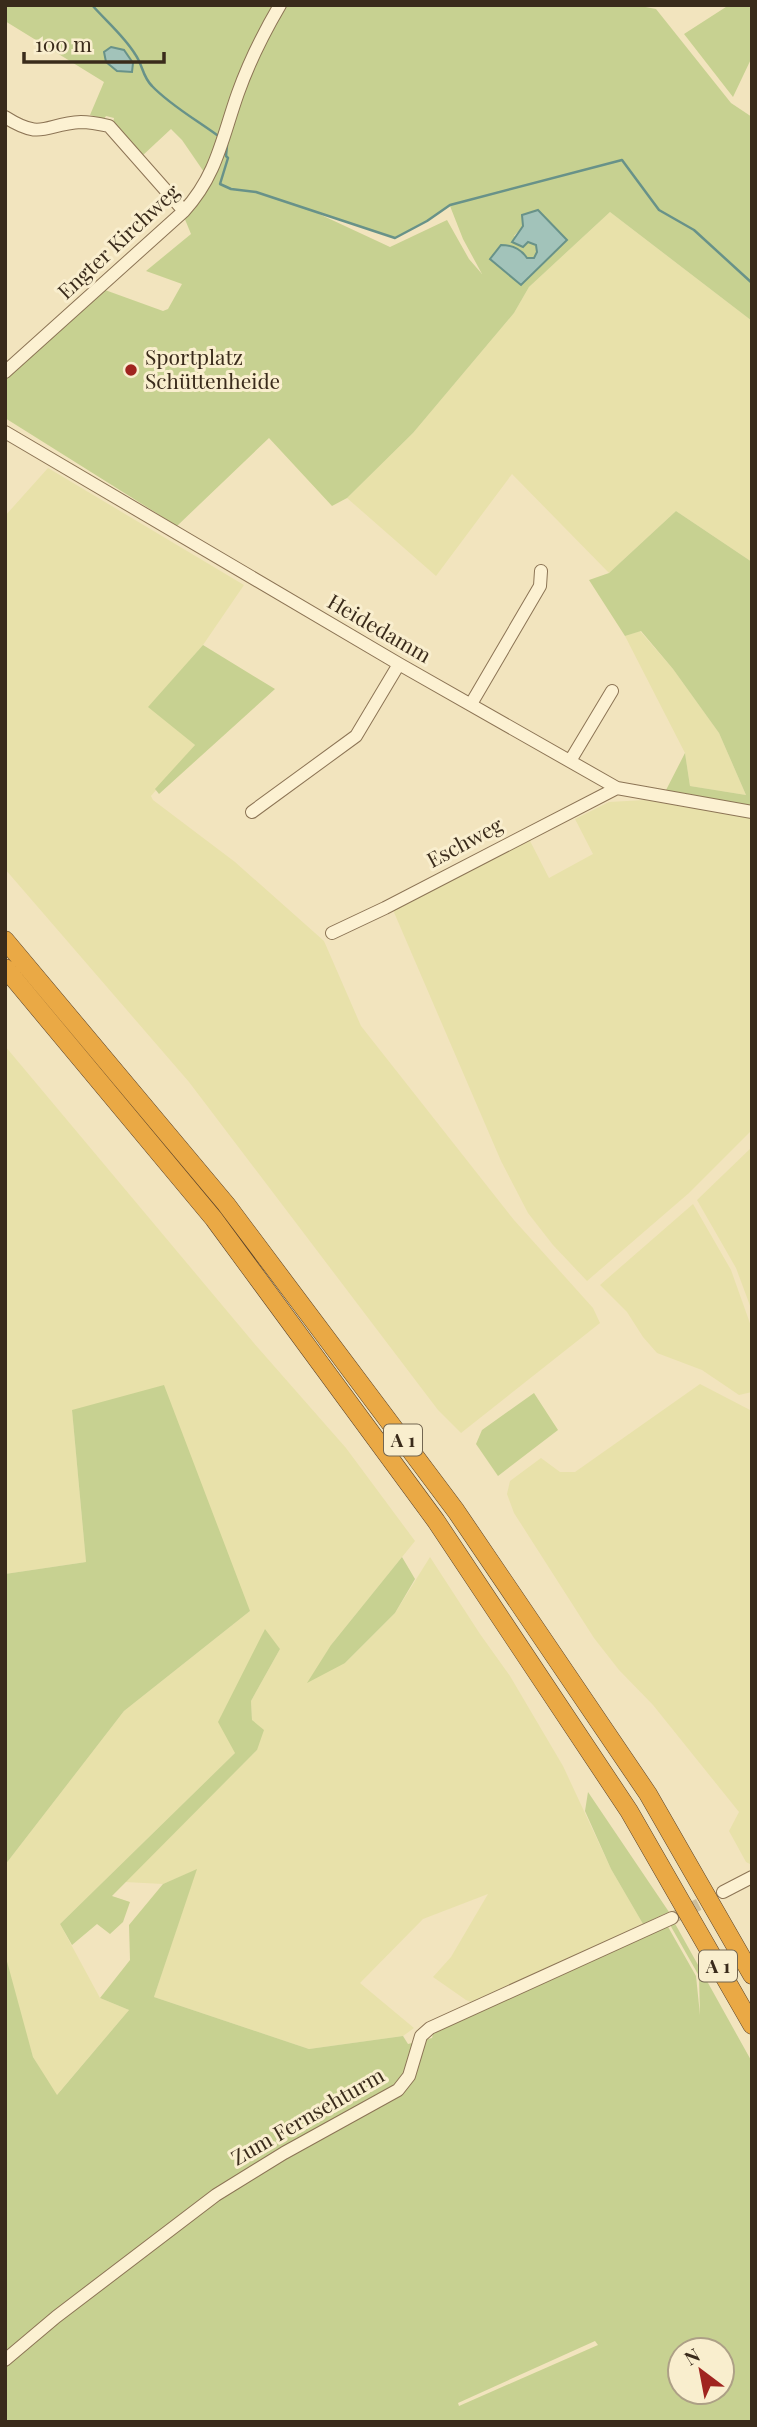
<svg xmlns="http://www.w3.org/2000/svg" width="757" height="2427" font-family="'Playfair Display',serif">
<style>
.farmland{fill:#e8e1aa}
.green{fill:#c7d191;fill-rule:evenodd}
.water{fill:#a2c3ba;stroke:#689289;stroke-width:2}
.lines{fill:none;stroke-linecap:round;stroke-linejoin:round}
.stream{stroke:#689289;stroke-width:2.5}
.minor-tunnel{stroke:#cdbf9d;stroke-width:12;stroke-dasharray:12 6;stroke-linecap:butt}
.minor-casing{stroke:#8c7455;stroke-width:14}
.highway-casing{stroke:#59422a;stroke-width:19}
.minor{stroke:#fcf1d2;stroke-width:12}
.highway{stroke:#eaa945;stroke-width:18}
.poi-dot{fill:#a0241f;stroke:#f9eece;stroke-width:2.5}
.labels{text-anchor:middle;stroke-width:6;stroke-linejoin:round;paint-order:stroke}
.shield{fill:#f9eece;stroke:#736651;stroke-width:2}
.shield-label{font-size:19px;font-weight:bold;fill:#3a2b1b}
.street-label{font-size:21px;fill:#3a2b1b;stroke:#f9eece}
.poi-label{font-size:21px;fill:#3a2b1b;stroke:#f9eece;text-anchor:start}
</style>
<rect width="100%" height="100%" fill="#f2e4be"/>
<path class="farmland" d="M610,212L752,321V562L676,511L609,573L512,474L436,576L347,498L413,433L514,313L529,287Z
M48,468L244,585L203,645L149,707L195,745L151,796L153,800L235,862L324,941L361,1026L514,1220L593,1308L600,1323L461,1433L438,1410L189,1082L5,869V516Z
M640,631L673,669L719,733L746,795L690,786L685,753L625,636Z
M645,800L752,818V1130L689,1193L587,1281L553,1245L528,1213L501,1161L393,910L529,839L549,878L593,854L575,819L609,802Z
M5,1046L253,1342L346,1448L415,1541L331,1645L345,1663L395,1613L430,1557L480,1634L510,1676L563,1766L611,1869L643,1924L471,2002L466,2000L433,1977L451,1957L488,1894L423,1919L360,1983L414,2028L403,2036L309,2049L154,1997L196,1870L163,1884L125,1882L257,1750L252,1720L251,1701L280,1649L264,1630L235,1753L60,1924L100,1998L129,2010L56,2096L33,2057L9,1977L5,1954V1865L124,1711L250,1611L72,1410L86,1562L5,1574Z
M752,1147V1311L736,1268L697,1200Z
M693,1204L731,1270L752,1329V1392L739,1395L702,1370L657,1353L643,1337L627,1312L600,1285Z
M700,1384L752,1411V1865L746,1862L729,1831L739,1812L653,1705L619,1670L594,1638L514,1513L507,1494L510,1481L541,1458L560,1472H575Z"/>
<path class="green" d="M5,5H635L656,9L731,103L752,117V321L610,212L529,287L514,313L413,433L347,498L332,506L269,438L177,526L5,418V380L105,290L163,311L168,309L182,284L146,271L191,234L184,217L203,197L204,172L182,140L171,129L142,156L113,123L114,118L106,116L104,119L90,115L104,82L5,21ZM450,206L463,239L482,274L469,259L447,220L390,247L317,213L395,238L427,221ZM538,210L567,240L521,285L527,258H534L537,252L536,245L514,236Z
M729,5H750L752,8V57L733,97L684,34Z
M676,511L752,562V807L664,794L685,753L690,786L746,795L719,733L673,669L641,631L625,636L589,580L609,573Z
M203,645L275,689L159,794L155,789L195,745L148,707Z
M164,1385L250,1611L124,1711L5,1865V1574L86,1562L72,1410Z
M534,1393L558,1430L498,1476L476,1444L482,1430Z
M402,1557L415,1579L395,1613L345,1663L307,1683L331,1645Z
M265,1629L280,1649L251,1701L252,1720L264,1730L257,1750L112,1896L130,1902L123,1922L110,1934L97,1924L72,1945L60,1924L235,1753L218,1722Z
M588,1792L669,1912L643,1924L611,1869L585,1811Z
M197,1869L154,1997L309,2049L403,2036L408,2044L432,2038L434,2030L667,1925L696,1976L700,2015L699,1976L669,1923L673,1920L752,2062V2422H5V1954L33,2057L57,2095L129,2010L100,1998L130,1960L129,1925L163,1884ZM595,2341L598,2345L459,2406L458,2403ZM680,2350H722V2392H680Z"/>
<path class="water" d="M111,47L124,50L133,63L132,72L117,71L106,62L104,52Z
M538,210L567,240L521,285L490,259L501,245C512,245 521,249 527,258H534L537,252L536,245L528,242L523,247L512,242L523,226L522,215Z"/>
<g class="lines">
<path class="stream" d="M92,5C106,21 124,36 135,54C143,65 142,76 152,86C170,105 195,119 217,135
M227,145L226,156L228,158L220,184L231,189L256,192L395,238L427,221L450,205L622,160L659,210L694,230L752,283"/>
<path class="minor-tunnel" d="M672,1918L715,1896"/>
<defs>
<path id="minor" d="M5,117C43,141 44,124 81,122C90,122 100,124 109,126L184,211
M5,372L184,211C217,175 222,138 238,93C249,62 263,34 280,5
M5,432L399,664L617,788L752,812
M471,704L540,586L541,571
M570,761L612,691
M252,812L356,736L399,664
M332,933L385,908L617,788
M723,1892L752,1877
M5,2360L56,2317L216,2195L284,2153L398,2090L409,2076L421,2036L430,2028L672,1918"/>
<path id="highway" d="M5,940L226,1204L456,1511L648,1794L752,1975
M5,968L214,1219L436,1521L629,1811L752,2025"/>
</defs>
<use href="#minor" class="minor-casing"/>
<use href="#highway" class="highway-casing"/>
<use href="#minor" class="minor"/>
<use href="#highway" class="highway"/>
</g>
<circle class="poi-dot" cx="131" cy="370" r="7"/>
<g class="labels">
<g class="shield">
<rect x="384" y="1424.5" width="38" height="31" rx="5"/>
<rect x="699" y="1950.5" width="38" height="31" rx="5"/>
</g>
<g class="shield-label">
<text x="403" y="1447">A 1</text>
<text x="718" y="1973">A 1</text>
</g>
<g class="street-label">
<text transform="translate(119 242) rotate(-43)" y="7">Engter Kirchweg</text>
<text transform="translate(379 629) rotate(30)" y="7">Heidedamm</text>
<text transform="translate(465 843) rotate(-28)" y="7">Eschweg</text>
<text transform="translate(308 2117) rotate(-30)" y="7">Zum Fernsehturm</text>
</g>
<g class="poi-label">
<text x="145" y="365">Sportplatz<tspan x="145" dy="24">Schüttenheide</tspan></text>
</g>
</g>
<rect width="757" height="2427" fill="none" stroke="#3a2b1b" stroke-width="14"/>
<g transform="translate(701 2371) rotate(328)"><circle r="33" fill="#f9eece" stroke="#ada086" stroke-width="2"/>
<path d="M0-5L12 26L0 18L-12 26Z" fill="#a0241f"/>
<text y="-10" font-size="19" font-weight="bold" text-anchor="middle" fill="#3a2b1b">N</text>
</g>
<path d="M24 52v10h140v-10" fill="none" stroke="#3a2b1b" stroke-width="3.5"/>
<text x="35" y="52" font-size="21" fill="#3a2b1b" stroke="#f9eece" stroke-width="5" paint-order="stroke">100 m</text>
</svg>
